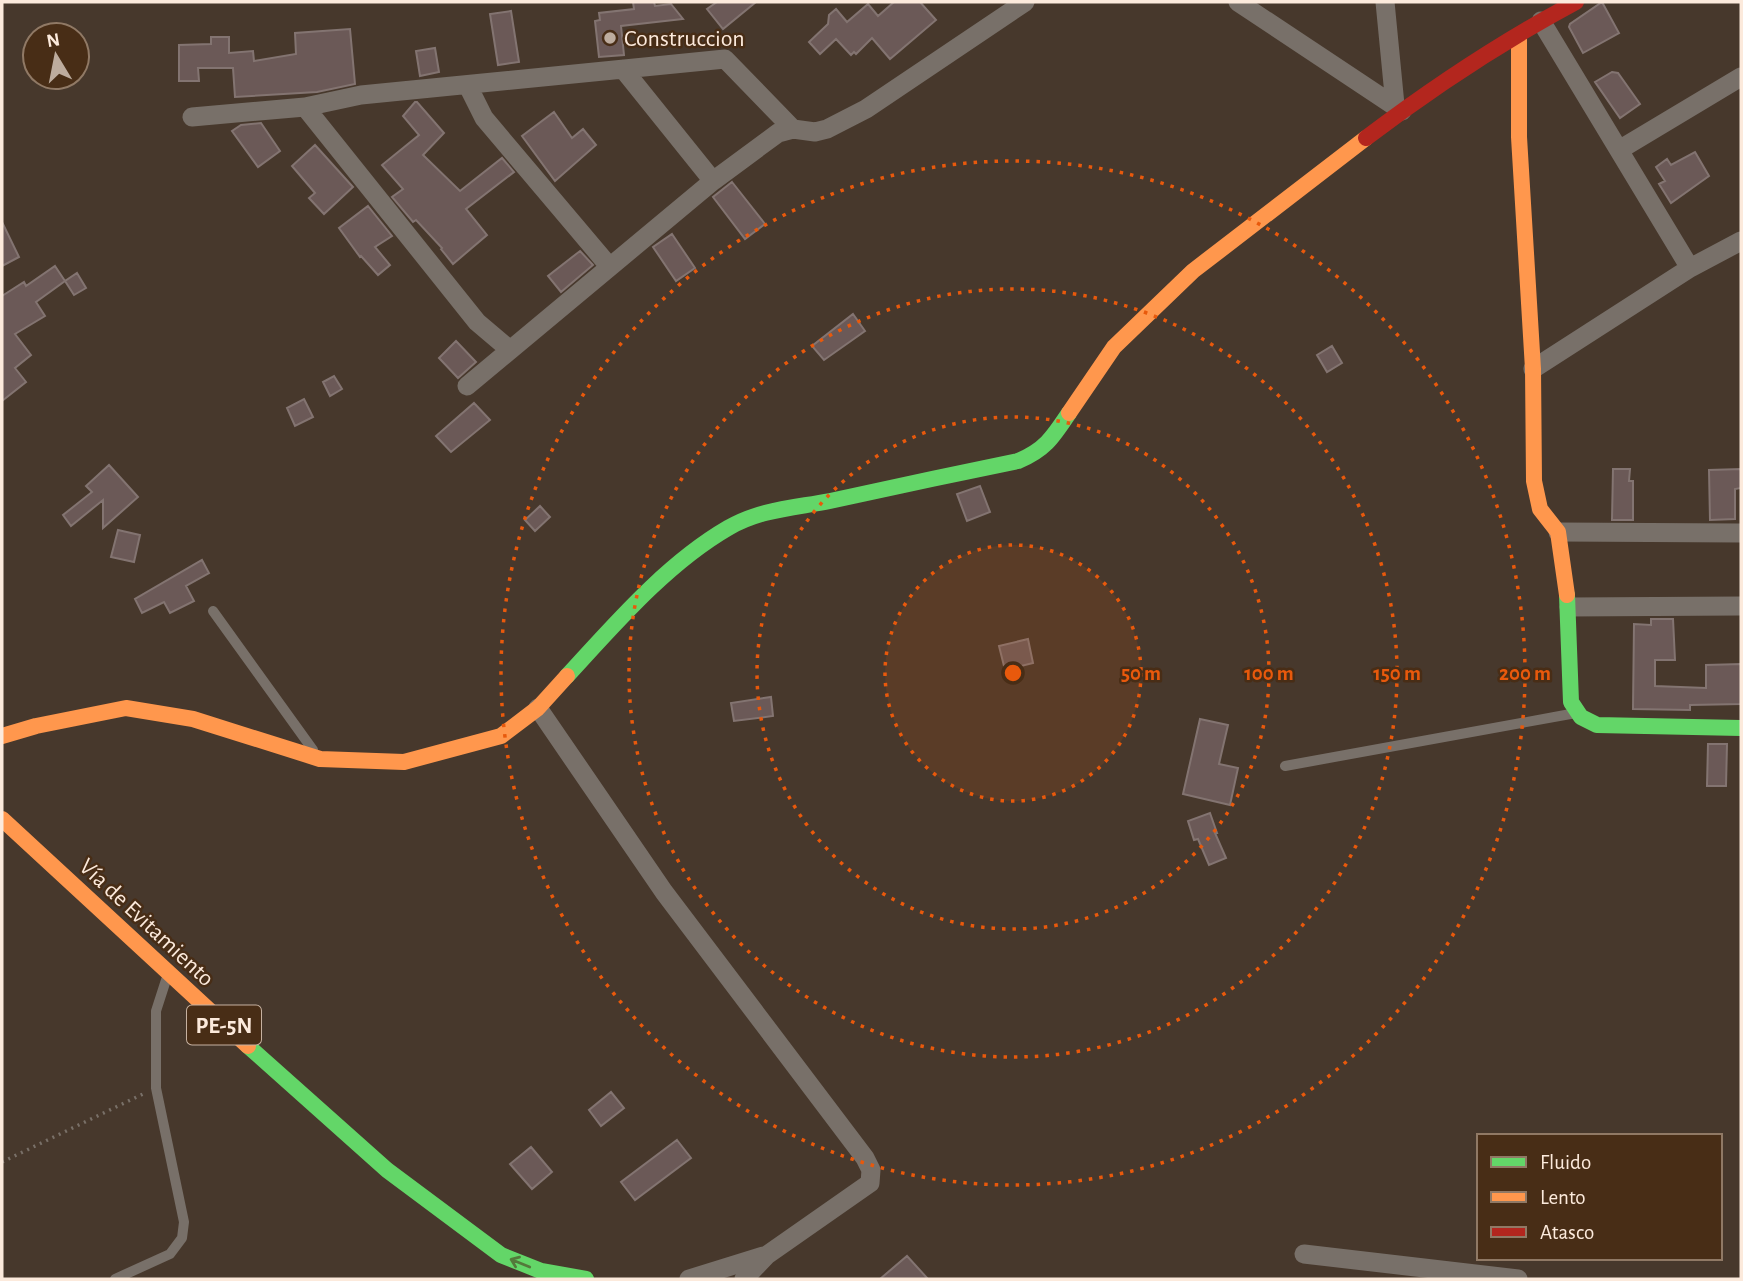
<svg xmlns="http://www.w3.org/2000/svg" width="1743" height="1281" font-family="'Alegreya Sans',sans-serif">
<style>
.building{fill:#6b5957;stroke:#837471;stroke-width:2}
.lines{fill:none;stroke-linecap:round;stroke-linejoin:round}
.path{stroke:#797068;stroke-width:3.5;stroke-dasharray:2 5;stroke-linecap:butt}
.lane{stroke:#787069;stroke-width:10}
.street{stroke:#787069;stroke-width:19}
.fast{stroke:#63d668;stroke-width:16}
.slow{stroke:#ff974d;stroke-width:16}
.jam{stroke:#b3261e;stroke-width:16}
.oneway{stroke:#54793b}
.ring{fill:none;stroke:#e8590c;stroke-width:3.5;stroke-dasharray:3.5 7}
.poi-dot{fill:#bdac9e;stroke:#482d16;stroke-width:2.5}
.labels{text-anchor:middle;stroke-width:5;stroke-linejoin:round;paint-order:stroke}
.shield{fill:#482d16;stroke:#c6b1a1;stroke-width:2}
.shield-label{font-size:23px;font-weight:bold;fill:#fceadc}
.poi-label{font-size:24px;fill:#fceadc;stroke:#482d16;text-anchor:start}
.street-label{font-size:24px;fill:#fceadc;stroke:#482d16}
.centre{fill:#e8590c;stroke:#482d16;stroke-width:3.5}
.ring-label{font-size:21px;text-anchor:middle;font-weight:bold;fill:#e8590c;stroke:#482d16;stroke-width:5;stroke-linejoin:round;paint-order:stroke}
</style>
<rect width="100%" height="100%" fill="#47382c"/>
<path class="building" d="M633,2H654L655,6L671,4L683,19L621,26L624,55L599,57L595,21L600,20L599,13L634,9Z
M717,2H756L723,29L707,9Z
M894,2H920L936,20L890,59L872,38L856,54L854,52L851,55L836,39L820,54L809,42L828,24L829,15L836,9L847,22L868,4L878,16Z
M1602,2L1619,33L1583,53L1569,27L1570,24Z
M511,11L519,62L498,65L490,14Z
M350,29L355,84L317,92L235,97L233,68H198L199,81H179V45L211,44V37H229V53L253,51L254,61L296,54L295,33Z
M435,48L439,72L420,76L416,51Z
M1612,72L1618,73L1640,104L1620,118L1595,82Z
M415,102H417L444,133L423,155L460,191L502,158L514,172L466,209L487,235L453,264L441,249L442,248L416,220L413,222L392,197L403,189L382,165L419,135L403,116Z
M554,112L572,138L583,129L596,145L555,181L522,136Z
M261,123L280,151L258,167L232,131L241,125Z
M315,145L353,187L324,214L309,198L315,193L292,166Z
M1695,152L1709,176L1671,203L1659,184L1665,181L1656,167L1667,159L1671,165Z
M732,182L765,224L745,239L713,197Z
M368,206L392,236L375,247L390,265L378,275L361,256L360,257L339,228Z
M2,222L19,257L2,266Z
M672,234L695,268L676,281L653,247Z
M580,251L593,265L561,292L548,276Z
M55,266L65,281L36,302L45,316L15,334L31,355L15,368L26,382L2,401V296L24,282L26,286Z
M77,273L86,288L74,295L65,281Z
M853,314L865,331L824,360L812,346Z
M456,341L476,362L458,378L439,358Z
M1332,346L1342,363L1327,372L1317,355Z
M334,376L342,389L330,396L323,382Z
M304,399L313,417L295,426L287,408Z
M474,403L490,420L451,452L436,436Z
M109,465L138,497L103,528V500L71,526L63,515L92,492L86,486Z
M1613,469H1630L1629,481H1633V520H1612Z
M1741,469V488L1735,489V519L1710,520L1709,470Z
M980,486L990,512L967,521L957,494Z
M540,506L550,517L535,531L525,520Z
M118,530L140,535L134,562L111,557Z
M202,560L209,573L186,586L194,601L170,613L164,602L142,613L135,599Z
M1651,619H1673L1675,660H1655V686L1706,688V665L1741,664V704L1690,705V710L1633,709L1634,624L1651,625Z
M1028,639L1033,663L1005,670L999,646Z
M771,697L773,716L734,721L731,703Z
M1200,719L1228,725L1219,764L1238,768L1230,805L1183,794Z
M1708,744H1727L1726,786H1707Z
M1210,813L1217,833H1215L1226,858L1209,865L1198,839L1194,840L1188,821Z
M611,1092L624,1108L601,1126L589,1110Z
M677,1140L691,1158L635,1200L621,1182Z
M531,1147L552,1172L532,1189L510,1164Z
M907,1256L928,1279H880Z"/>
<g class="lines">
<path class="path" d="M2,1162L145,1093"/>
<path class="lane" d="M213,611L313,750
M1285,766L1576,713
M115,1279L170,1254L182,1238L184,1222L156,1088V1011L166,980"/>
<path class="street" d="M1238,2L1402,111
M1385,2L1395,105
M1541,21L1690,268
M623,69L713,181
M468,86L484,118L609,266
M305,107L361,95L725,59L793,129
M192,117L305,107L477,322L510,350
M1619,150L1741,77
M1533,369L1690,268L1741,241
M467,386L713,181L778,133L793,129L815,132L827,129L866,109L1025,2
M1558,532L1741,533
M1569,607L1741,606
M538,708L664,892L865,1158L871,1170L870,1183L767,1255L744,1279
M1304,1254L1518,1279
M689,1279L763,1256"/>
<path class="fast" d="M1567,595L1571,702L1581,717L1597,725L1741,728
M567,676C614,625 666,564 728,528C761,509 794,508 830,501C893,487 955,474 1018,461C1045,450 1053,437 1069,413
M248,1046L387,1170L501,1255L541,1271L586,1279"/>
<path class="slow" d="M1519,36V137L1533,369L1534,481L1540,509L1558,532L1567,595
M1069,413L1114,347L1193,271L1366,138
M2,736L36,726L126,708L193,719L320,759L404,762L501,736L538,708L567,676
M2,819L248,1046"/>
<path class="jam" d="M1366,138C1432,88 1503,41 1576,2"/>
</g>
<defs><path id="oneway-shaft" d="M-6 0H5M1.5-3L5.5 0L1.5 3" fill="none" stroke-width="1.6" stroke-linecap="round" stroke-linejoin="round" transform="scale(1.75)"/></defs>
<use class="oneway" href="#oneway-shaft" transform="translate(520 1263) rotate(-158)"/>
<circle cx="1013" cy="673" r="128" fill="#e8590c" fill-opacity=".12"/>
<g class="ring">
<circle cx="1013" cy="673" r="128"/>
<circle cx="1013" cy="673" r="256"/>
<circle cx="1013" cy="673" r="384"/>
<circle cx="1013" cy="673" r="512"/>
</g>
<circle class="poi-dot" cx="610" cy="38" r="7"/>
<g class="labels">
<rect class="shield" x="187" y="1005.5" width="74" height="39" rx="5"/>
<g class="shield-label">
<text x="224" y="1033">PE-5N</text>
</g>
<g class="poi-label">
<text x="624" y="46">Construccion</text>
</g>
<g class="street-label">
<text transform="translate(147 922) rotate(43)" y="8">Vía de Evitamiento</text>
</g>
</g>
<circle cx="1013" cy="673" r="10" class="centre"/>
<g class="ring-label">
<text x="1141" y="680">50 m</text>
<text x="1269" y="680">100 m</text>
<text x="1397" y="680">150 m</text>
<text x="1525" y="680">200 m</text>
</g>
<rect width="1743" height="1281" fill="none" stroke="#fceadc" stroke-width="7"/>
<rect x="1477" y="1134" width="245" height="126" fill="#482d16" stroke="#907965" stroke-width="2"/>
<rect x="1491" y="1157" width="35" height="10" fill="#63d668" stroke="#907965" stroke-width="2"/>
<text x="1540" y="1169" font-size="21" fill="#fceadc">Fluido</text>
<rect x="1491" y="1192" width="35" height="10" fill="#ff974d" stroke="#907965" stroke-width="2"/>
<text x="1540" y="1204" font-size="21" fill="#fceadc">Lento</text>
<rect x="1491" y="1227" width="35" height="10" fill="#b3261e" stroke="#907965" stroke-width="2"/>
<text x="1540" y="1239" font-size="21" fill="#fceadc">Atasco</text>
<g transform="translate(56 56) rotate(350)"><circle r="33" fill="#482d16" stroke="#907965" stroke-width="2"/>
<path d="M0-5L12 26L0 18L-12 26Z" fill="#bdac9e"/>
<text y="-10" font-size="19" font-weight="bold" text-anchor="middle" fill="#fceadc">N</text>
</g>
</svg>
